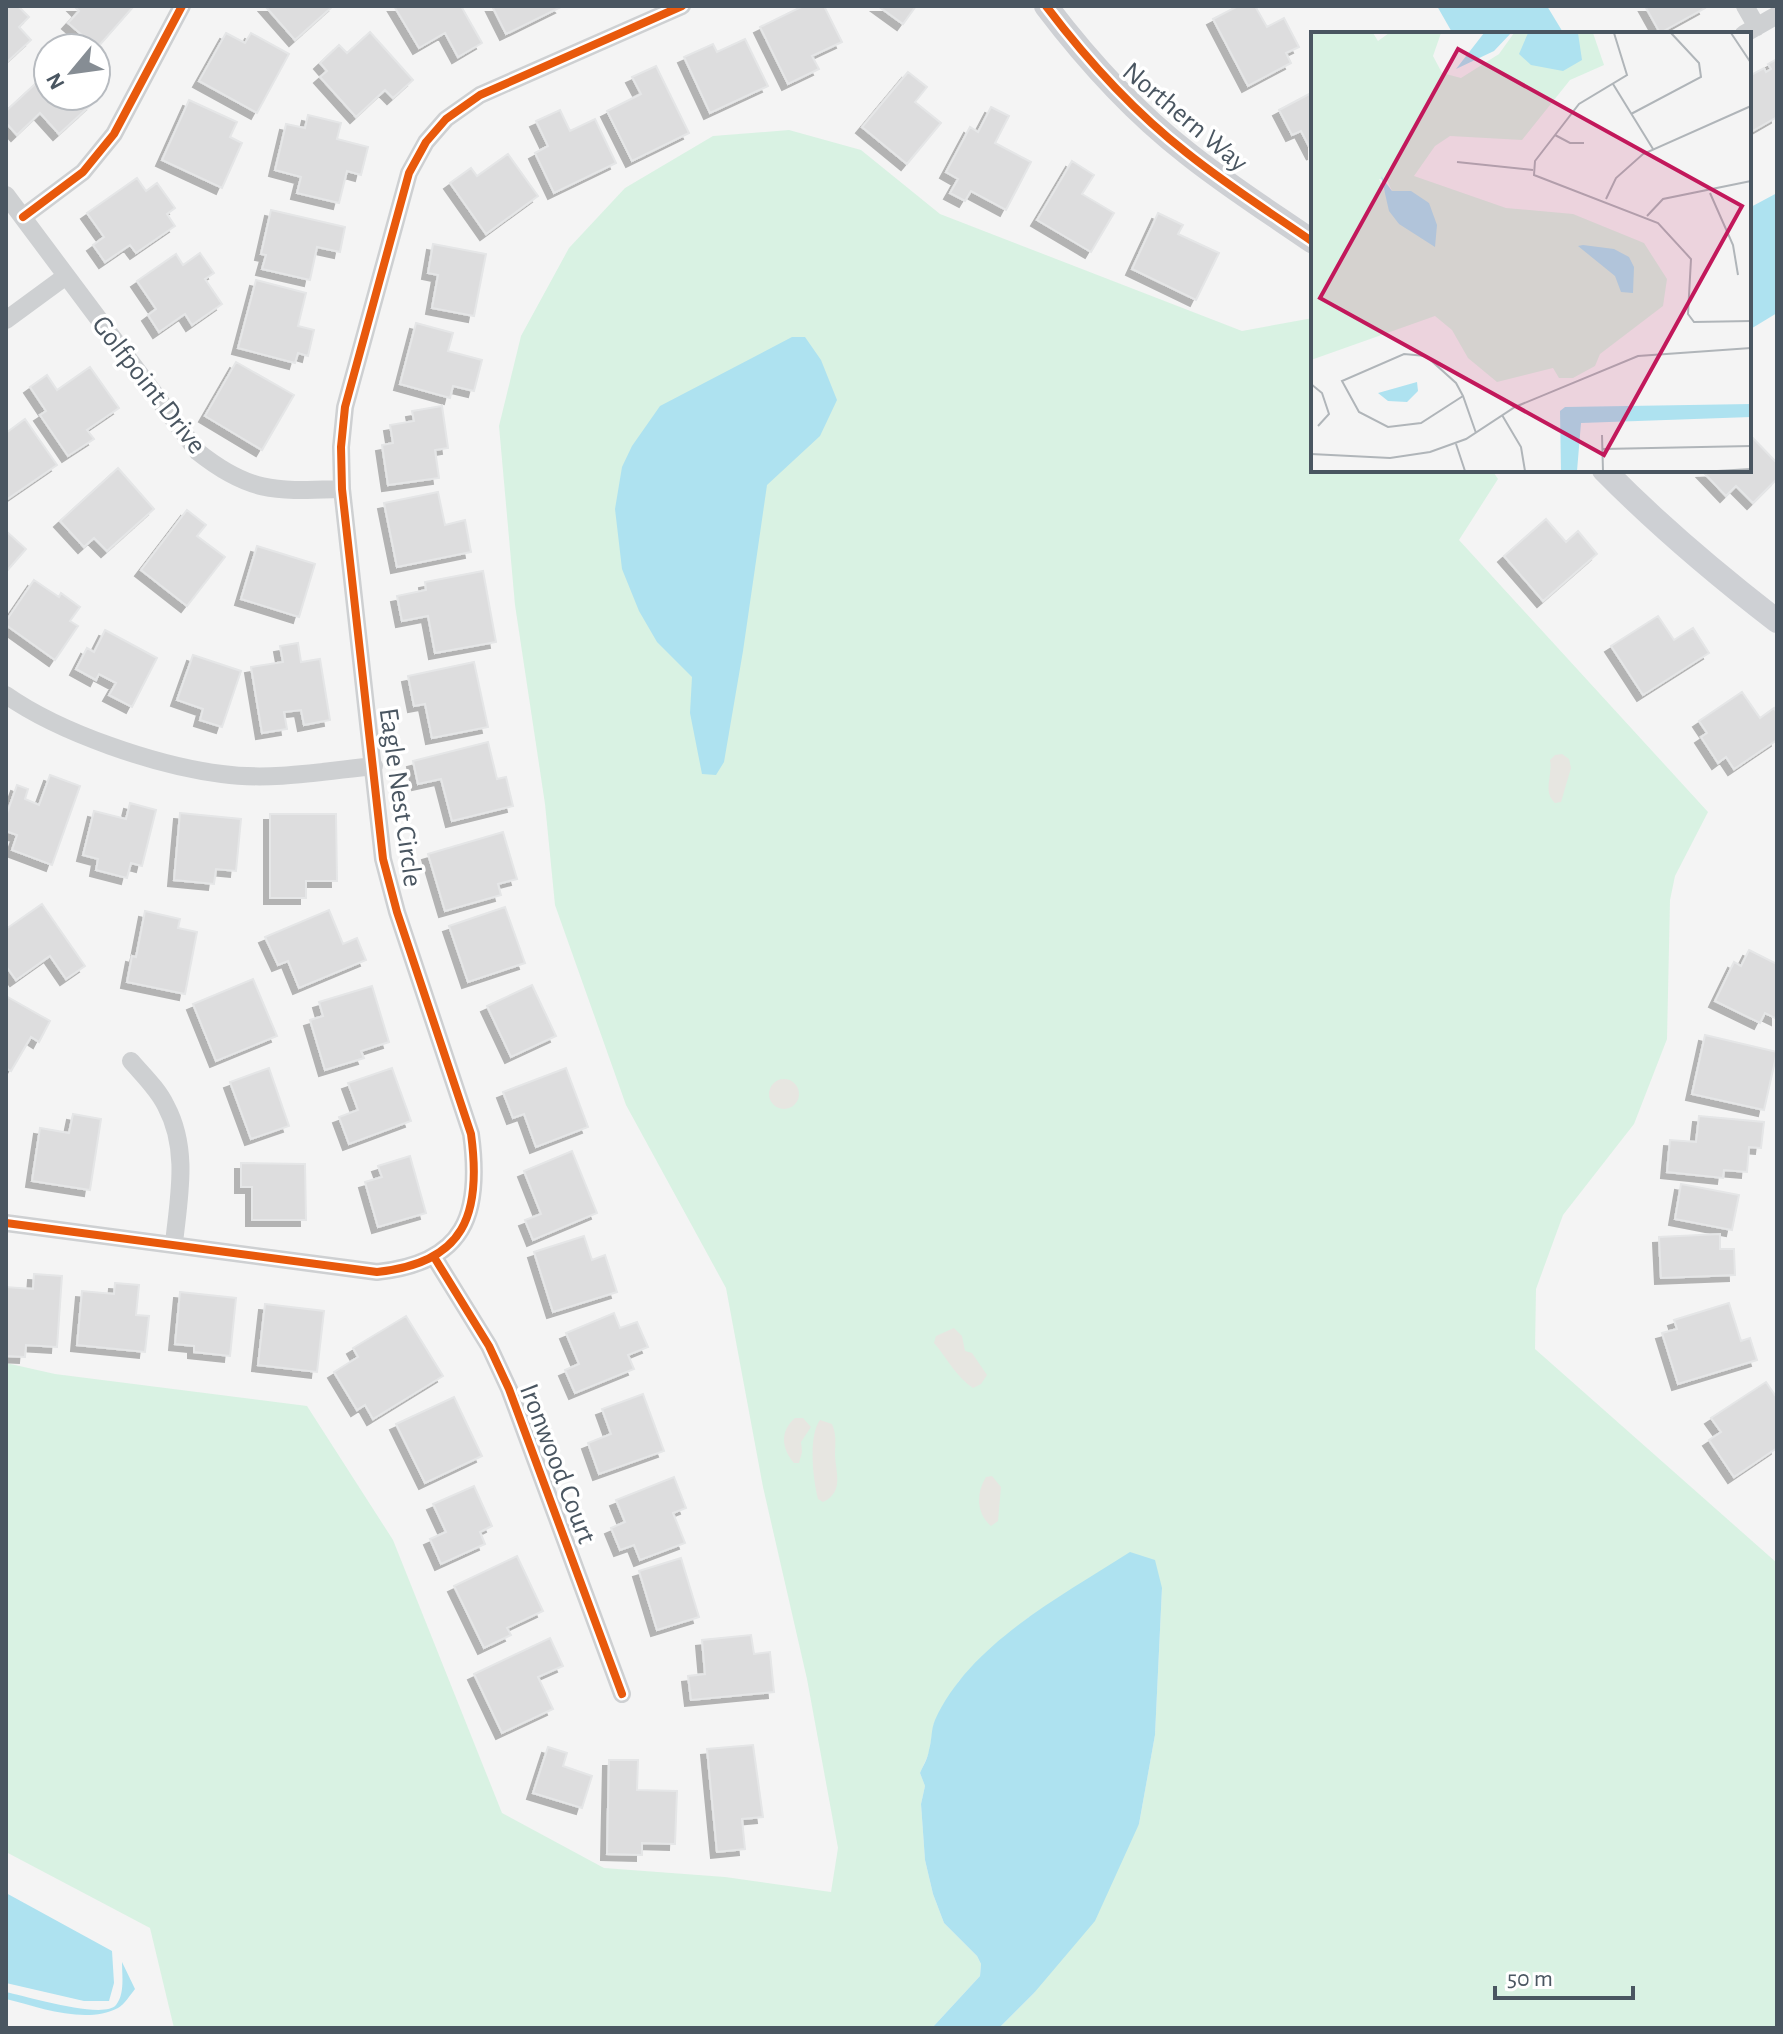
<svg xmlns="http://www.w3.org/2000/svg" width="1783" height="2034" font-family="'Alegreya Sans',sans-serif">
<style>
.green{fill:#d9f2e3}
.sand{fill:#e7e6e1}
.water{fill:#aee2f0}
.building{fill:#ddddde;stroke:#e5e6e7;stroke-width:2;filter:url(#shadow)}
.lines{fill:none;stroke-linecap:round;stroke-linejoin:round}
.street{stroke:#ced0d2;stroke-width:18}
.secondary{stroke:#ced0d4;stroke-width:24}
.cycleway-casing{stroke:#fff;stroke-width:13}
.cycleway{stroke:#e8590c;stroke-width:8}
.labels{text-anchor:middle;stroke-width:7;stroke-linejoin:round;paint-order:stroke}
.street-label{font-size:28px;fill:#4a5661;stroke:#fff}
.inset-road{fill:none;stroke:#b0b5b9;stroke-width:2}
.view{fill:#c2185b;fill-opacity:0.15;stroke:#c2185b;stroke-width:4}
.inset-edge{fill:none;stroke:#4a5661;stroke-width:4}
</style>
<defs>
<filter id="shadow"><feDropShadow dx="-6" dy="6" stdDeviation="0" flood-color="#0004"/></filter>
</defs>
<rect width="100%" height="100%" fill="#f4f4f4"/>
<path class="green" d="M789,130L861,150L940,214L1242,331L1313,318V470H1492L1498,479L1459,540L1708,812L1675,876L1670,900L1667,1039L1634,1124L1563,1215L1536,1289L1535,1349L1777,1563V2028H999L1034,1993L1139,1824L1155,1735L1162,1588L1029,1617L981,1658L959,1681L934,1723L929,1753L920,1773L925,1786L921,1804L925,1860L933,1894L944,1923L977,1956L981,1964L980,1976L932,2028H174L150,1928L6,1852V1363L55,1374L307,1406L393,1540L502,1813L604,1868L725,1877L831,1892L838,1848L807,1679L763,1487L726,1288L626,1105L555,905L545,804L515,605L499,426L521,336L569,248L625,188L713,136Z"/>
<path class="sand" d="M1562,754L1569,759L1571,768L1561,802L1555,803C1542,791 1553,776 1550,760L1555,755Z
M769 1094a15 15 0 1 1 30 0a15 15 0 1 1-30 0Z
M954,1328L962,1336L965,1351L972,1353L987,1375L981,1384L973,1388C957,1378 947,1358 934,1343L936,1336Z
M795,1418H803L811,1427L801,1442L802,1452L799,1463H794C781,1448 780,1431 795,1418Z
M820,1420L832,1424C837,1436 835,1444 835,1456C836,1473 844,1492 823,1502L818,1499C813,1480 808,1436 820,1420Z
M992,1476L1001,1487L998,1521L991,1526C976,1513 976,1493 986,1477Z"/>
<path class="water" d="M1437,6H1547L1564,34H1453Z
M1777,193V313L1749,330V208Z
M792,337H805L821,360L837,400L820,436L767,485L743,651L724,762L716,775L702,774L690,713L692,677L657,642L639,611L622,569L615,509L622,467L632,446L660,406Z
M1130,1552L1155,1560L1162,1588L1155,1735L1139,1824L1095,1921L1034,1993L999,2028H932L980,1976L981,1964L977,1956L944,1923L933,1894L925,1860L921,1804L925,1786L920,1773C923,1766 928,1758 929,1750C932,1740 931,1729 935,1720C970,1643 1062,1596 1130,1552Z
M6,1893L112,1951L114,1983L109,2001H84L6,1983Z
M122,1962L135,1989C130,1995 125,2004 118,2008C85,2025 39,2007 6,1999V1992C25,1996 104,2020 116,2005C125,1994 122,1975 122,1962Z"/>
<path class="building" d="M6,6H18L29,17L19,27L31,40L6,63Z
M74,6H134L97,48L68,23L79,11Z
M265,6H333L295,40Z
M394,6H461L482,43L458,57L445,33L419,48Z
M492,6H560L561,7L506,34Z
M803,6H824L842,42L812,56L819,69L788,84L760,27Z
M878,6H916L903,24Z
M1238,6H1255L1267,27L1284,18L1299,47L1286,53L1291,63L1248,86L1213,19Z
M1645,6H1704L1705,8L1660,33Z
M370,32L413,80L393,98L385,90L356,117L320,77L327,71L320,63L339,45L347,53Z
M226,33L245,43L251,33L289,54L257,113L199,81Z
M745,39L768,86L710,113L684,57L713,44L717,52Z
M1777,59V117L1749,133V76L1764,68L1766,72L1771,69L1768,64Z
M656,66L689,133L632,161L607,111L641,94L632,77Z
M48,72V96H85L92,104L59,134L40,113L17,135L6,123V111Z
M908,72L927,87L915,102L941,123L907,164L862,127Z
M1313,92V154L1301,131L1292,135L1279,110Z
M189,100L237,122L230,137L242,143L222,188L162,160Z
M991,107L1009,116L995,143L1031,162L1006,210L971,191L965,201L950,193L958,179L946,172L970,127L978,132Z
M560,110L570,131L595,119L616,163L554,193L535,153L548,146L536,121Z
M308,115L341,123L337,139L368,147L361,175L347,171L339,203L297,193L301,177L275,170L286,124L305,128Z
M508,154L538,196L486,234L450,183L471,168L477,176Z
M1072,161L1094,175L1082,194L1114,213L1091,252L1037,220Z
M137,178L146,191L157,183L175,208L167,214L175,226L136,253L130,245L105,262L93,245L104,237L87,213Z
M271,210L345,227L340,252L317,247L310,280L262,269L266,255L261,254Z
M1158,213L1183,225L1178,234L1219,253L1196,300L1132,269Z
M433,244L486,254L474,316L432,308L438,275L428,273Z
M200,253L214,273L205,279L222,304L192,325L185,314L159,332L148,315L156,309L137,281L176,254L183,265Z
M256,280L306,293L298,326L314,330L308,356L298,353L295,363L238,348Z
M416,323L453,333L448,351L482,360L474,391L453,386L450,398L400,384Z
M236,362L294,395L262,450L205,416Z
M90,367L119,408L87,430L94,439L68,456L40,415L46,411L30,387L47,375L57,390Z
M442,406L448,448L435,450L439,478L388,485L382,445L393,443L390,425L414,421L412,411Z
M25,419L57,465L6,500V433Z
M1749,434L1777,463V479L1753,503L1736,486L1726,496L1703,472L1749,470Z
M118,468L154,509L107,551L94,538L84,547L60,521Z
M438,492L445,525L465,520L471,552L397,567L384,503Z
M187,510L206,525L197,536L225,557L187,606L141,570Z
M1546,519L1566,542L1578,531L1597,554L1543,601L1504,556Z
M6,531L26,549L6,572Z
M257,546L315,564L299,617L241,599Z
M483,571L496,642L435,653L428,616L402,621L397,596L426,590L425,582Z
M34,580L59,597L61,593L80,607L70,621L78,626L55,660L6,625V621Z
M1658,616L1674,640L1693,628L1709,653L1643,695L1611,646Z
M105,630L157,658L132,707L109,695L116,683L99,674L96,680L76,669L87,648L94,652Z
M298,643L301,662L320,659L330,720L304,725L301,710L284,712L287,729L262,733L251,667L283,662L280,646Z
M193,655L241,671L222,727L200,720L203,709L177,700Z
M474,662L488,727L432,738L425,704L414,706L408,676Z
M1742,692L1760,718L1774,708L1777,713V740L1734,769L1726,757L1718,763L1701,737L1707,733L1699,721Z
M488,742L497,779L506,777L513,806L452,821L441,779L418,784L413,761Z
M50,775L80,786L52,865L12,850L17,835L6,831V816L17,785L28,789L25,799L39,805Z
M130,803L156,810L142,866L131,863L127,878L96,870L98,859L83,855L94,811L126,819Z
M180,813L241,819L236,871L216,869L214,884L174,880Z
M270,814H336L337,881H306V898H270Z
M503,832L517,879L498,884L501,895L445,911L428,854Z
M42,904L85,966L66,979L50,956L16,980L6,966V929Z
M505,907L525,963L468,982L449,926Z
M329,910L343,944L357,938L366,960L299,988L288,961L278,965L265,937Z
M145,911L180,919L178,928L197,932L185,994L127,982L132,956L136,957Z
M1749,950L1777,964V1019L1765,1013L1760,1023L1715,1001L1734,962L1741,966Z
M253,979L277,1036L216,1061L193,1004Z
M532,985L556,1036L511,1057L487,1006Z
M372,986L389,1042L361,1051L364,1058L325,1070L310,1020L323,1016L319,1002Z
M6,996L50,1021L39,1042L31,1037L11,1071L6,1068Z
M1705,1035L1777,1052L1764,1110L1692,1094Z
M269,1068L289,1126L251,1139L230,1082Z
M392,1068L411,1121L349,1144L339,1117L358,1110L348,1083Z
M566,1068L588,1127L536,1147L524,1114L513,1118L503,1092Z
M73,1114L101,1119L90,1190L32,1181L40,1128L69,1133Z
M1699,1116L1764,1122L1761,1148L1749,1147L1747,1172L1724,1170L1723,1178L1667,1172L1670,1140L1696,1142Z
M572,1151L597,1213L533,1240L525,1220L541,1214L524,1171Z
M410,1156L426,1213L378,1227L365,1182L382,1177L378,1166Z
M241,1163L305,1164L306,1220H252V1187H241Z
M1681,1184L1739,1195L1732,1230L1675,1219Z
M1720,1234V1249H1734L1735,1275L1661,1278L1659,1237Z
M584,1236L592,1260L605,1255L617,1292L553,1312L534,1252Z
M34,1274L62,1276L57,1347L26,1345L25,1357L6,1356V1287L33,1289Z
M115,1283L139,1285L136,1315L149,1316L145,1352L77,1345L82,1291L114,1294Z
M180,1292L236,1298L230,1356L194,1352V1346L175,1344Z
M1729,1303L1741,1341L1750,1338L1757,1360L1678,1384L1662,1333L1677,1329L1674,1320Z
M265,1304L324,1311L317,1372L258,1365Z
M614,1313L620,1328L637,1322L648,1347L628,1355L634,1369L575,1393L565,1370L579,1364L566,1333Z
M406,1316L443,1376L373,1419L365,1405L357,1410L334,1372L358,1357L353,1348Z
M1766,1382L1777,1398V1448L1734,1477L1709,1440L1721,1432L1711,1418Z
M643,1394L664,1451L599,1474L588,1443L611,1434L602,1409Z
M454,1397L482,1456L425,1483L396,1424Z
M674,1477L686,1508L673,1513L685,1543L640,1560L634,1545L620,1550L611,1528L625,1522L616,1500Z
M474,1486L492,1526L480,1532L485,1544L441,1564L430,1539L446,1532L433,1504Z
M517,1556L543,1611L507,1628L511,1635L484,1648L454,1586Z
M681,1558L699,1617L657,1630L639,1571Z
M751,1635L754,1654L770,1652L774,1692L691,1700L688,1676L705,1674L702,1640Z
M550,1638L563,1666L538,1677L553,1709L502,1733L474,1674Z
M753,1745L763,1817L742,1819L745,1849L717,1852L707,1749Z
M548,1747L567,1753L563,1766L592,1776L582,1808L533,1793Z
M609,1760H638L637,1790L677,1791L675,1844L642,1843V1855L607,1854Z"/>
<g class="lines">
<path class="street" d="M1745,6L1757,27
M1744,34L1777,15
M6,195L198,452C251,494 277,491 342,489
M23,217L83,172L114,134L182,6
M6,320L66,276
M6,695C60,733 157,766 222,774C272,781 325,771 374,766
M131,1061C143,1075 158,1089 166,1106C189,1149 179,1196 174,1243
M6,1223L377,1272C465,1263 482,1214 471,1134L397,912L383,859L342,489L341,447L345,407L409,173L426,142L446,119L480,95L682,6
M434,1257L489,1346L509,1389L622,1694"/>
<path class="secondary" d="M1046,6C1087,60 1133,111 1187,153C1227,185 1271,213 1313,242
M1604,470C1658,525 1716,574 1777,621"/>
<defs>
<path id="cycleway" d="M1046,6C1087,60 1133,111 1187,153C1227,185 1271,213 1313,242
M23,217L83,172L114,134L182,6
M6,1223L377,1272C465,1263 482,1214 471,1134L397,912L383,859L342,489L341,447L345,407L409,173L426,142L446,119L480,95L682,6
M434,1257L489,1346L509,1389L622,1694"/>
</defs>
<use href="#cycleway" class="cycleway-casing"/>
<use href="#cycleway" class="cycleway"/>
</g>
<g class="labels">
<g class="street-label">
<text transform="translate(1186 116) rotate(40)" y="10">Northern Way</text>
<text transform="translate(150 384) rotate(52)" y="10">Golfpoint Drive</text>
<text transform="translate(402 797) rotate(82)" y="10">Eagle Nest Circle</text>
<text transform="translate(559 1463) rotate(69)" y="10">Ironwood Court</text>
</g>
</g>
<g transform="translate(1311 32)">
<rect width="440" height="440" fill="#f4f4f4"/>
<path d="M0,1H62L67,9L78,1H130L122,24L131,41L150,46L188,22L203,1H282L293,33L259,48L211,108L139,104L124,114L103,144L195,176L262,182L333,211L356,247L352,274L289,322L284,334L262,346H248L242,336L186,350L157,326L141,298L124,284L0,328ZM68,147L76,148L81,159L118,171L88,192Z" fill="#d9f2e3" fill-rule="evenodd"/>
<path d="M173,1H200L183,19L145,37ZM217,1H267L271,28L252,39L220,33L208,22ZM70,144L81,159H100L118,171L126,193L124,215L88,192L78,179ZM272,213L303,217L318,225L323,235L322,261L310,260L304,244L267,214ZM106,350L107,359L96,370L77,369L67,361ZM440,372V385L270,391L266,439H250L249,379L254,375Z" fill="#aee2f0"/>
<path class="inset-road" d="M303,1L316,43L268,72L224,129L223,143L347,191L380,227L377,282L383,290L440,289M420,1L440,31M302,52L342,117M320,82L390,45L388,31L360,1M244,103L259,111H273M146,130L222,138M399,161L422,213L427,243M295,167L305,146L332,122L440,74M336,184L352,167L440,149M0,352L11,361L18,382L7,394M152,364L110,391L77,395L48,380L31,349L93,322L115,324L145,351L152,364L165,401M191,383L210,415L214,439M291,403L292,439M145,412L154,439M291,417L440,414M0,422L79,426L119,420L155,407L204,375L327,324L440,316M406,439L440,437"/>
<path class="view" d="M147,17L431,174L293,423L9,266Z"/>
<rect width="440" height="440" class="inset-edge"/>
</g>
<rect width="1783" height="2034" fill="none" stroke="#4a5661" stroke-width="16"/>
<g transform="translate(72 72) rotate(241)"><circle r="38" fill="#ffffff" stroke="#b7bbc0" stroke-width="2"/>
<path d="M0-6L14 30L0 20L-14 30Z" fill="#868d94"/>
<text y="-12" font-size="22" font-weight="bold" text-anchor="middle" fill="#4a5661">N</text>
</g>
<path d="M1495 1986v12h138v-12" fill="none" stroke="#4a5661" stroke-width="4"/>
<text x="1507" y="1986" font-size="24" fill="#4a5661" stroke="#ffffff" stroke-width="6" paint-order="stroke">50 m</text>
</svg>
